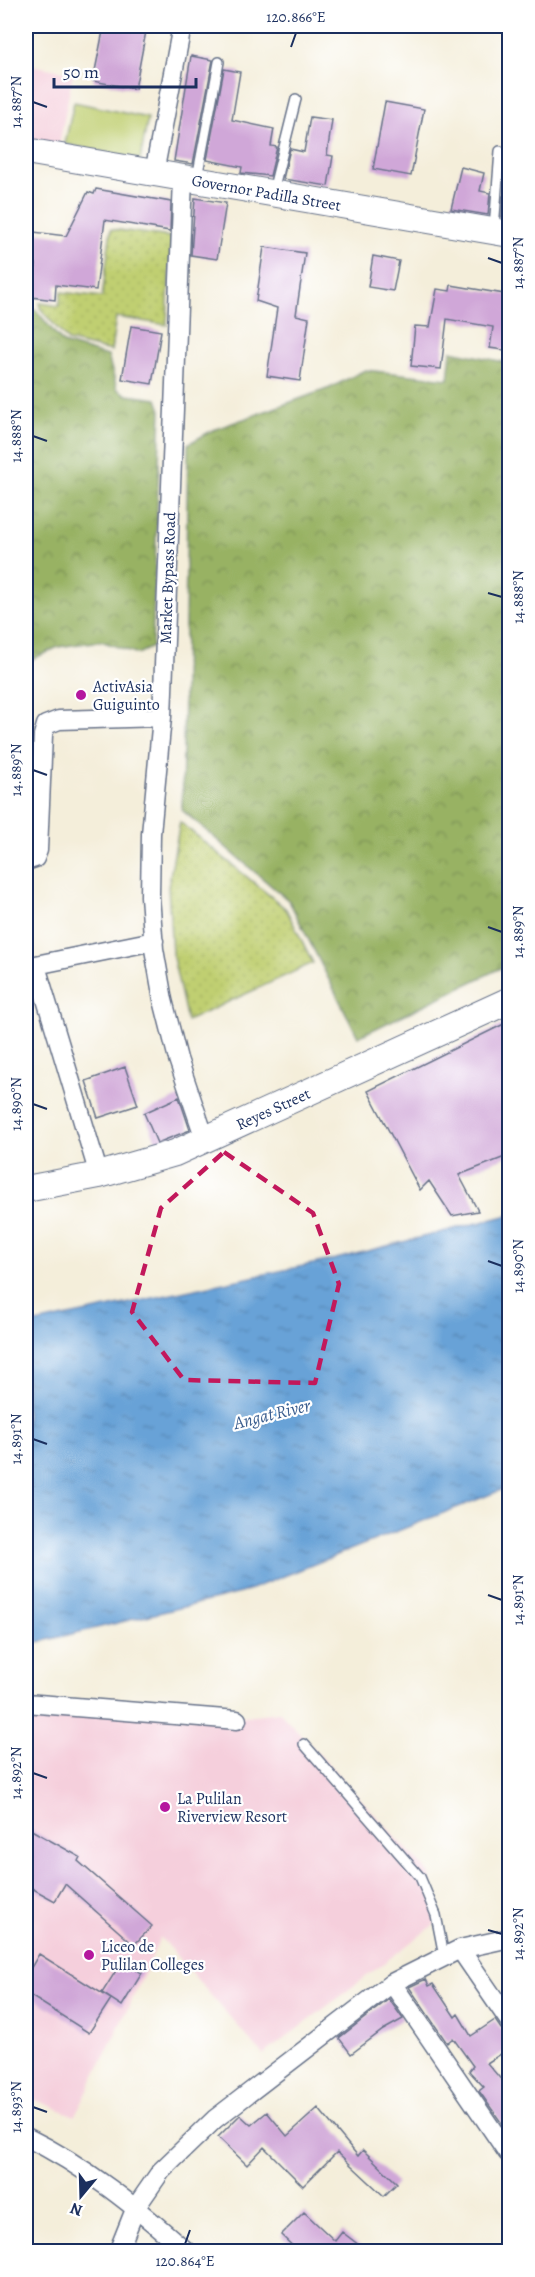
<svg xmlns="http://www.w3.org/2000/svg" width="535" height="2277" font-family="Alegreya,serif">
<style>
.built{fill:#f5cfdc}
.grass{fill:url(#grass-dots);stroke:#6e7f68;stroke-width:1.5}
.forest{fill:url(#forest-crowns);stroke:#5a7060;stroke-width:1.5}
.garden{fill:#c0cf71;stroke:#6e7f68;stroke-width:1.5}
.water{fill:url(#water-ripples);stroke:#42689a;stroke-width:1.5}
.building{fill:#d0a7d8}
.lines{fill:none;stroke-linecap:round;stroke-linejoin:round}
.lane-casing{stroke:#677289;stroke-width:12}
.street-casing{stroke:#677289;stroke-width:21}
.secondary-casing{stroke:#677289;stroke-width:28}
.lane{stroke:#fff;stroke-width:9}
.street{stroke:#fff;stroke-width:18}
.secondary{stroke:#fff;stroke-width:26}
.marked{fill:none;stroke:#c2185b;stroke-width:4.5;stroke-dasharray:12 8;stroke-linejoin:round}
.ticks{fill:none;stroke:#1b2f5e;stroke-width:2}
.poi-dot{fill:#b5179e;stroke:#fff;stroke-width:2}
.labels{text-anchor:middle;stroke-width:4.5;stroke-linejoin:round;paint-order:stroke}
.street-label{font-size:16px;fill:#1b2f5e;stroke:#fff}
.poi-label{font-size:16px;fill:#1b2f5e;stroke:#fff;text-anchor:start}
.water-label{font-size:18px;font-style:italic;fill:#3a5d8e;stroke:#fff}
.neatline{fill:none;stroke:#1b2f5e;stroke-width:2}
.ticks-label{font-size:15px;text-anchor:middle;fill:#1b2f5e}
</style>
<defs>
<pattern id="grass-dots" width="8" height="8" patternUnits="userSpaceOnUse" patternTransform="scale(1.5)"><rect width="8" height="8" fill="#c0cf71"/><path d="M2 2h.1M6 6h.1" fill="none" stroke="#a4b264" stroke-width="1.8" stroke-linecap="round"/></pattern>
<pattern id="forest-crowns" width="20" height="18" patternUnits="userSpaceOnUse" patternTransform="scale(1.5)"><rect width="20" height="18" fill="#98b263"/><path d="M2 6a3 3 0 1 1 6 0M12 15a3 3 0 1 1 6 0" fill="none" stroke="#7b9155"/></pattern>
<pattern id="water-ripples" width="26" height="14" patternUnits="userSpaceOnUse" patternTransform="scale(1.5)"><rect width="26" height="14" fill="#68a2d7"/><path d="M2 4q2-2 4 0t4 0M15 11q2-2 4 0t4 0" fill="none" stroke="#5584b2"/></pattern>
</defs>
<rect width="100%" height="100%" fill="#fff"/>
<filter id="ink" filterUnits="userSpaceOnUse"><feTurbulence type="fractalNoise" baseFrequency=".0167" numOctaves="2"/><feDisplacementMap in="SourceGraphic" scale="12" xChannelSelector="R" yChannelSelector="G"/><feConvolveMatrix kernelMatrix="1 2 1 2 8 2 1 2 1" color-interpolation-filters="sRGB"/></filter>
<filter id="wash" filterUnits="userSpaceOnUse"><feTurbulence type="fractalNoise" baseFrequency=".008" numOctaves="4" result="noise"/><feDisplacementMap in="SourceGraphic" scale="24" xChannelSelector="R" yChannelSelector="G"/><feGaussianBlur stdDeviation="1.35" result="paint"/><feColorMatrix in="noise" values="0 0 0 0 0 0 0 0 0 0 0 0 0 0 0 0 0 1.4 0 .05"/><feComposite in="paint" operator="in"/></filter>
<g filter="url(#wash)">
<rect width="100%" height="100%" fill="#f4eeda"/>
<path class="built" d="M26,64L73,73L58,151L26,144Z
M26,1705L219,1719L280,1712L430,1874L435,1924L263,2055L160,1937L145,1973L75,2116L26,2096Z"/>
<path class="grass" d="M111,229L171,237L167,325L116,317L111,351L68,341L40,308V303L59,306L61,292L102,297Z
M180,822L286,909L313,963L187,1021L172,953L168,887Z"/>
<path class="forest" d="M26,306L37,311L63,343L108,356L117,389L127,395L157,399L161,410L152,647L138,654L101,641L58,647L29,661L26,660Z
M451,351L509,363V964L358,1037L289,901L182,810L188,444L213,430L330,388L365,370L448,379Z"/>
<path class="garden" d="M74,102L148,118L140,160L65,144Z"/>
<path class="water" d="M509,1215V1487L241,1593L26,1645V1325L336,1259Z"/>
<g id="blocks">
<path class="building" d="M104,26H147L135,89L93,81Z
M191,56L213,60L193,164L174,161Z
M224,69L240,72L232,120L274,129L271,146L277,147L270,176L241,173L242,167L207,160Z
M385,102L424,109L411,176L373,169Z
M310,117L332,120L327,155L333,156L328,186L283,179L290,149L304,152Z
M461,167L484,173L480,191L490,193L488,215L451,209Z
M96,189L171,202L170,231L105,220L96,290L56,285L55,300L31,297L36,264L26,262V231L66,236L88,192L94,194Z
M503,196L510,197V219L502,217Z
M195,198L226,203L217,259L191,255Z
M264,247L305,253L296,315L309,318L300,381L267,376L277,308L256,301Z
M373,256L399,261L393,291L368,287Z
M451,285L510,295V351L490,348L493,327L447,319L441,369L411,366L415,326L430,327L437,289L450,291Z
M131,326L161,331L152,384L122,379Z
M510,1021V1155L459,1175L478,1211L452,1216L429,1181L420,1190L368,1091Z
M125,1067L138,1105L98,1118L86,1081Z
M179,1097L190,1130L157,1143L144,1113Z
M26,1827L80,1857L78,1861L152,1926L134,1945L65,1884L55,1901L26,1885Z
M39,1954L111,1999L89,2033L26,1993V1976Z
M122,1961L142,1973L122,2006L102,1993Z
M426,1979L429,1986L433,1984L455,2017L458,2014L471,2036L495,2020L501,2029L510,2033V2048L487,2063L510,2090V2135L479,2091L484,2087L469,2071L473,2066L453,2038L447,2043L409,1987Z
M389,1999L403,2019L383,2030L351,2054L339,2038Z
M318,2108L358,2156L363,2150L397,2183L384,2196L337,2152L303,2186L264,2147L247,2165L218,2137L240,2115L251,2125L267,2112L287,2136Z
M304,2212L335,2241L342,2232L368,2252H299L281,2235Z"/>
</g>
</g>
<g filter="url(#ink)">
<use href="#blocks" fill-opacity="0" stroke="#677289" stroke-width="1.5"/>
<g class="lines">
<defs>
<path id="lane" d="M197,178L219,62
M273,191L296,99
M494,229L500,151
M304,1744L420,1877L436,1915L444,1956"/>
<path id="street" d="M154,173L182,26
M183,178L162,717L151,834L150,896L154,949L163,1000L178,1059L205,1139
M26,861L35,858L38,850L43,735L46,725L59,720L162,717
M36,966L99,1175
M26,967L154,941
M26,1703L237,1720
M460,1949L510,2022
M392,1983L508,2153
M26,2137C86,2166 137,2208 187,2252
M118,2252L136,2207L161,2171L215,2119L392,1983L460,1949L510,1938"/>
<g id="secondary">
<path id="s1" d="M26,151L510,234"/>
<path id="s2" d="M26,1189L99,1175L175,1153L510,1000"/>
</g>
</defs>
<use href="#lane" class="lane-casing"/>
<use href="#street" class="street-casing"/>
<use href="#secondary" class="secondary-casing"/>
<use href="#lane" class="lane"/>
<use href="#street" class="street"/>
<use href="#secondary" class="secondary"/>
</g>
</g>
<path class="marked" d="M224,1152L313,1213L339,1284L315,1383L184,1380L132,1312L161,1208Z"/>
<path class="ticks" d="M291,47L296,33M33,102L47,107M488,258L502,263M33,436L47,441M488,593L502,597M33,770L47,775M488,927L502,932M33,1104L47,1109M488,1261L502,1266M33,1439L47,1444M488,1595L502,1600M33,1773L47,1778M488,1930L502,1934M33,2107L47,2112M185,2244L190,2230"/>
<g class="poi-dot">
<circle cx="81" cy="695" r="6"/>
<circle cx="165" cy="1807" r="6"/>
<circle cx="89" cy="1955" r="6"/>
</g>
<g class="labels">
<g class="street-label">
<text dy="6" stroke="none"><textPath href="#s1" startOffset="244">Governor Padilla Street</textPath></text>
<text transform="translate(167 578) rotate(-88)" y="6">Market Bypass Road</text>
<text dy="6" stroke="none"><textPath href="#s2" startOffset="261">Reyes Street</textPath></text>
</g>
<g class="poi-label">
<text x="93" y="692">ActivAsia<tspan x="93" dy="18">Guiguinto</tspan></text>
<text x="177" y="1804">La Pulilan<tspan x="177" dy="18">Riverview Resort</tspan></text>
<text x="101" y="1952">Liceo de<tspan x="101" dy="18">Pulilan Colleges</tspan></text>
</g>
<g class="water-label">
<text transform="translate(272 1414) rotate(-14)" y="6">Angat River</text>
</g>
</g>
<rect width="535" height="2277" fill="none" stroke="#fff" stroke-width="66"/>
<g transform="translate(81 2196) rotate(199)" stroke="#ffffff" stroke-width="4.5" paint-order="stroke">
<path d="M0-4.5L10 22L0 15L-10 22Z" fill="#1b2f5e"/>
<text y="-9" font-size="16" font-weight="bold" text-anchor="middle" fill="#1b2f5e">N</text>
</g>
<path d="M54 78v9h142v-9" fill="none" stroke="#1b2f5e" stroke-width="3"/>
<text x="63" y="78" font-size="18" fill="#1b2f5e" stroke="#ffffff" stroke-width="4.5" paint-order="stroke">50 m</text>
<rect x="33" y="33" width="469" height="2211" class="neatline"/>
<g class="ticks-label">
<text x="296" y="22">120.866°E</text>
<text transform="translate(16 102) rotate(-90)" y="5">14.887°N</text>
<text transform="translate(518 263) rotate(-90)" y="5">14.887°N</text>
<text transform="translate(16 436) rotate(-90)" y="5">14.888°N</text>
<text transform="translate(518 597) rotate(-90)" y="5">14.888°N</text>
<text transform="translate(16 770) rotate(-90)" y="5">14.889°N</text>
<text transform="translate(518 932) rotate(-90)" y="5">14.889°N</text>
<text transform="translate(16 1104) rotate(-90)" y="5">14.890°N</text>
<text transform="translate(518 1266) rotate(-90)" y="5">14.890°N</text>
<text transform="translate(16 1439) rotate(-90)" y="5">14.891°N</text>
<text transform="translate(518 1600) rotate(-90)" y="5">14.891°N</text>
<text transform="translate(16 1773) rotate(-90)" y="5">14.892°N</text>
<text transform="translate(518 1934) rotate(-90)" y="5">14.892°N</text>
<text transform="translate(16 2107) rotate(-90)" y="5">14.893°N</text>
<text x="185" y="2266">120.864°E</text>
</g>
</svg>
